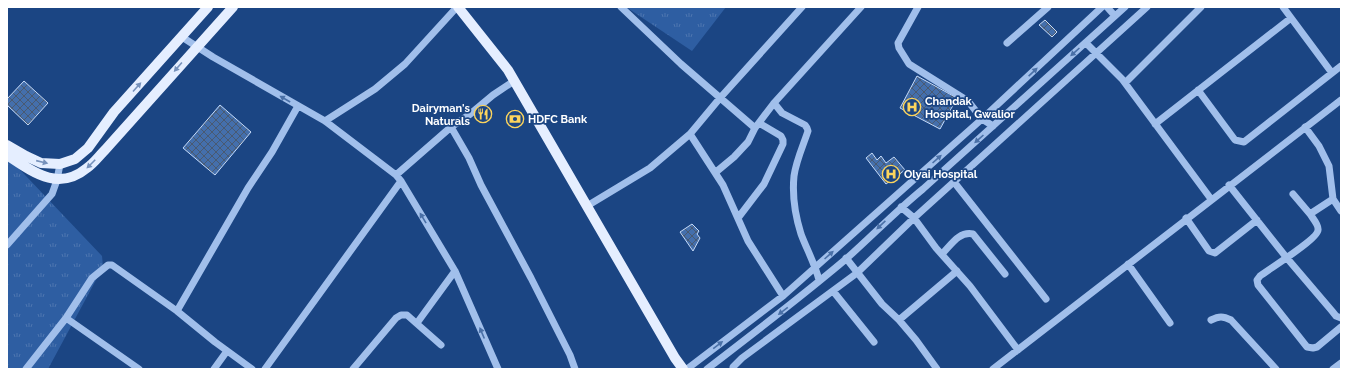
<svg xmlns="http://www.w3.org/2000/svg" width="1348" height="376" font-family="Raleway,sans-serif">
<style>
.park{fill:url(#park-tufts)}
.building{fill:url(#building-cross-hatch);stroke:#c5daf8}
.lines{fill:none;stroke-linecap:round;stroke-linejoin:round}
.minor{stroke:#a1bfeb;stroke-width:7}
.major{stroke:#e5eeff;stroke-width:10}
.oneway{fill:#4a70a7}
.oneway2{fill:#7691bb}
.labels{text-anchor:middle;stroke-width:3.5;stroke-linejoin:round;paint-order:stroke}
.poi-label{font-size:11px;font-weight:bold;fill:#fff;stroke:#1b4583;text-anchor:start}
</style>
<defs>
<pattern id="park-tufts" width="24" height="20" patternUnits="userSpaceOnUse"><rect width="24" height="20" fill="#2e5ea2"/><path d="M3 7l-1-3M5 7V3M7 7l1-3M15 17l-1-3M17 17v-4M19 17l1-3" fill="none" stroke="#4d76b0"/></pattern>
<pattern id="building-cross-hatch" width="8" height="8" patternUnits="userSpaceOnUse"><rect width="8" height="8" fill="#446fac"/><path d="M0 0l8 8M0 8l8-8" fill="none" stroke="#495a72"/></pattern>
</defs>
<rect width="100%" height="100%" fill="#1b4583"/>
<path class="park" d="M626,7H726L692,51Z
M7,156L102,256L103,267L48,369H7Z"/>
<path class="building" d="M1045,20L1057,32L1052,37L1039,25Z
M917,76L957,98L940,129L900,108Z
M24,81L48,103L28,125L7,105V99Z
M220,105L251,132L215,175L183,148Z
M872,153L877,160L881,156L886,163L894,157L905,170L886,184L866,158Z
M692,224L699,231L697,234L700,238L693,251L680,232Z"/>
<g class="lines">
<path class="minor" d="M621,7L681,64L755,128
M918,7L898,43L899,48L909,64L968,101L982,119L993,126
M1107,7L1115,16
M1283,7L1332,73L1341,66
M182,37L213,57L325,121L396,175L401,181L455,271L498,369
M1007,43L1048,7
M1086,43L1122,79L1211,199
M1125,83L1201,7
M1198,90L1235,140L1244,142L1332,73
M774,103L782,113L805,125L807,128L808,131C803,146 796,161 794,176C792,196 795,215 801,234C807,250 815,264 819,280
M325,121L375,89L405,64L457,7
M1155,124L1291,18
M451,127L469,158L481,185L531,278L570,355L575,369
M690,134L723,185L748,241L783,296
M716,172L734,157L748,142L755,128L774,103L861,7
M396,175L451,127L469,115L493,95L514,81
M954,182L1046,299
M1229,185L1286,257L1332,311L1336,316L1341,318
M1293,194L1310,214L1333,199L1329,166L1319,146L1305,127
M1333,199L1341,211
M587,206L650,168L690,134L720,98L802,7
M901,207L914,218L936,248L970,286L1018,350
M1310,214C1313,219 1319,225 1318,230C1318,239 1269,269 1260,276L1257,280L1258,285L1307,347L1313,348L1317,347L1341,327
M738,218L764,184L783,144V140L781,136L759,123
M1186,218L1209,251L1215,253L1257,220
M7,245L52,194L57,180L60,164
M942,254C951,245 959,231 973,234L1005,274
M846,258L882,304L899,320L916,340L937,369
M1128,264L1170,323
M833,291L874,342
M177,311L248,188L272,152L298,106
M66,318L139,369
M899,320L957,271
M1211,320C1219,316 1223,316 1231,320L1276,369
M417,323L455,271
M26,369L66,318L92,278L108,265H112L177,311L215,342L252,369
M214,369L227,351
M265,369L401,181
M353,369L396,318L401,315H407L441,345
M687,369L783,296L982,119L1102,7
M707,369C754,333 801,297 846,259C872,236 896,211 923,189L1125,7
M733,369V367L742,358L857,273L914,218L1147,7
M993,369L1341,100
M1333,369L1341,363"/>
<path class="major" d="M458,7L508,70L675,358L683,369
M7,145L26,156L41,163L60,164L75,159L88,148L114,112L208,7
M7,155C33,172 58,192 87,168C94,163 99,156 105,150L233,7"/>
</g>
<defs><path id="oneway-solid" d="M-6-.8H1V-3.2L6.5 0L1 3.2V.8H-6Z"/></defs>
<g class="oneway">
<use href="#oneway-solid" transform="translate(1075 52) rotate(138)"/>
<use href="#oneway-solid" transform="translate(1033 72) rotate(-43)"/>
<use href="#oneway-solid" transform="translate(285 99) rotate(-150)"/>
<use href="#oneway-solid" transform="translate(979 139) rotate(138)"/>
<use href="#oneway-solid" transform="translate(937 159) rotate(-42)"/>
<use href="#oneway-solid" transform="translate(423 218) rotate(-121)"/>
<use href="#oneway-solid" transform="translate(881 225) rotate(137)"/>
<use href="#oneway-solid" transform="translate(829 255) rotate(-42)"/>
<use href="#oneway-solid" transform="translate(783 311) rotate(143)"/>
<use href="#oneway-solid" transform="translate(482 333) rotate(-113)"/>
<use href="#oneway-solid" transform="translate(718 345) rotate(-37)"/>
</g>
<g class="oneway2">
<use href="#oneway-solid" transform="translate(178 67) rotate(131)"/>
<use href="#oneway-solid" transform="translate(137 87) rotate(-48)"/>
<use href="#oneway-solid" transform="translate(42 162) rotate(13)"/>
<use href="#oneway-solid" transform="translate(91 164) rotate(135)"/>
</g>
<defs>
<symbol id="hospital-ring" viewBox="-11 -11 22 22"><circle r="9.5" fill="#1b4583" stroke="#fcd45d" stroke-width="1.5"/><path d="M-5-5h3v3.5h4V-5h3V5h-3V1.5h-4V5h-3Z" fill="#fcd45d"/></symbol>
<symbol id="restaurant-ring" viewBox="-11 -11 22 22"><circle r="9.5" fill="#1b4583" stroke="#fcd45d" stroke-width="1.5"/><path d="M-5-6h1v4h1v-4h1v4h1v-4h1v5L-1.5 .5V6h-2V.5L-5-1ZM5-6V6H3V1.5H1.5Q1.5-4 5-6Z" fill="#fcd45d"/></symbol>
<symbol id="bank-ring" viewBox="-11 -11 22 22"><circle r="9.5" fill="#1b4583" stroke="#fcd45d" stroke-width="1.5"/><path d="M-6-4H6V4H-6ZM0-2.3a2.3 2.3 0 1 0 0 4.6a2.3 2.3 0 1 0 0-4.6Z" fill="#fcd45d"/></symbol>
</defs>
<g fill-rule="evenodd">
<use href="#hospital-ring" x="902" y="97" width="20" height="20"/>
<use href="#restaurant-ring" x="473" y="104" width="20" height="20"/>
<use href="#bank-ring" x="505" y="109" width="20" height="20"/>
<use href="#hospital-ring" x="881" y="164" width="20" height="20"/>
</g>
<g class="labels">
<g class="poi-label">
<text x="925" y="105">Chandak<tspan x="925" dy="13">Hospital, Gwalior</tspan></text>
<text x="470" y="112" text-anchor="end">Dairyman's<tspan x="470" dy="13">Naturals</tspan></text>
<text x="528" y="123">HDFC Bank</text>
<text x="904" y="178">Olyai Hospital</text>
</g>
</g>
<rect width="1348" height="376" fill="none" stroke="#ffffff" stroke-width="16"/>
</svg>
